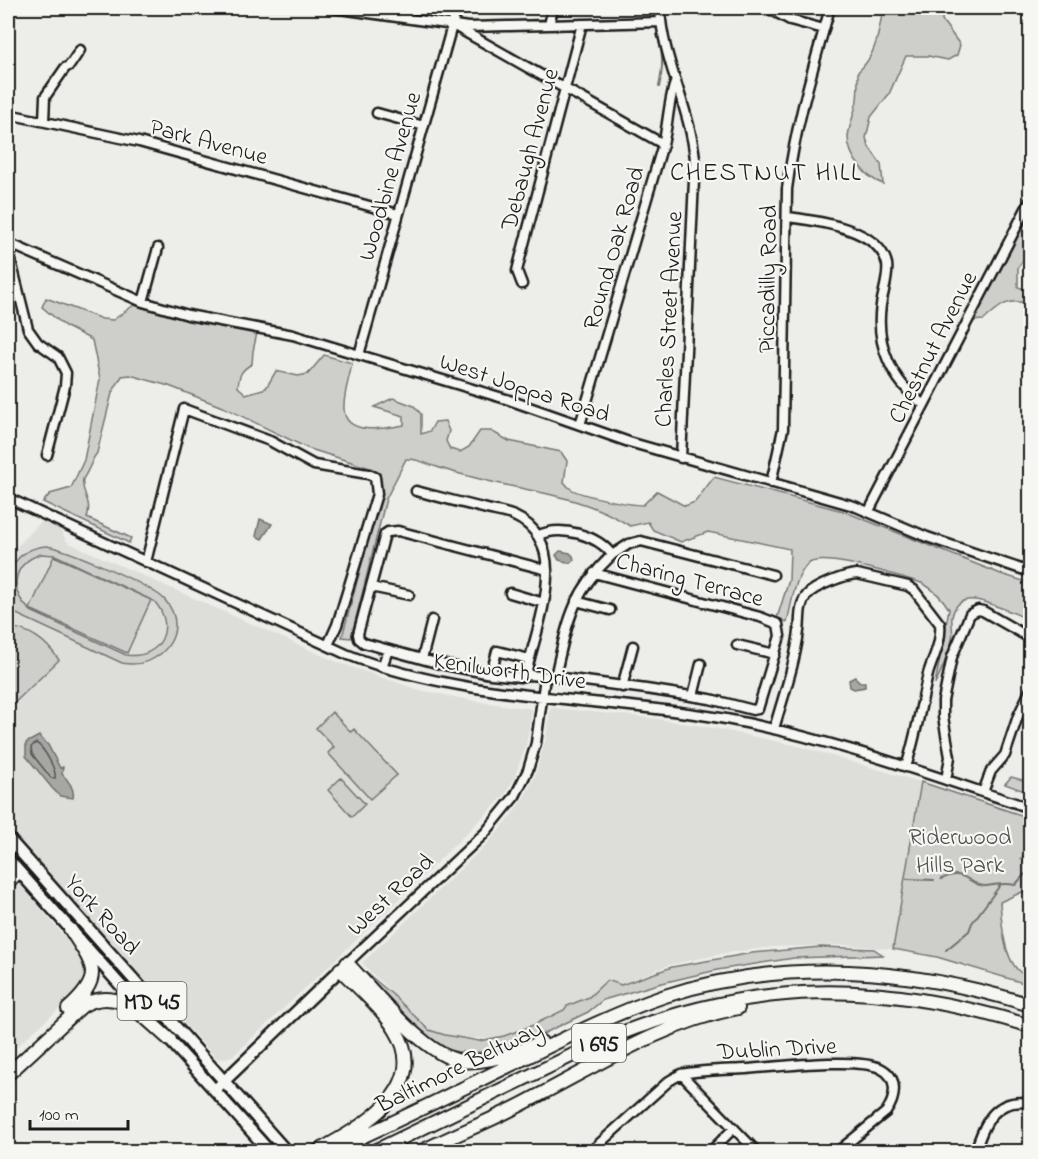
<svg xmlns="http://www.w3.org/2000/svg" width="1038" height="1159" font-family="'Indie Flower',sans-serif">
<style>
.built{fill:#ddddda}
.green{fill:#cececb;stroke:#757574;stroke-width:1.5;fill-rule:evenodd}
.water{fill:#a6a6a3;stroke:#6f6f6d;stroke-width:1.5}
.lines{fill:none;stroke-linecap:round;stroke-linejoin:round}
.shore{stroke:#535352;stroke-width:1.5}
.stream{stroke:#6f6f6d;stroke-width:2}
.minor-casing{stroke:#1c1c1c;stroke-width:13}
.major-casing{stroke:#1c1c1c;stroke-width:15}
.highway-casing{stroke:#1c1c1c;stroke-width:16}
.minor{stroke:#f6f6f2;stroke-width:8}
.major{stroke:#f6f6f2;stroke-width:10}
.highway{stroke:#f6f6f2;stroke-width:12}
.labels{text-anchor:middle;stroke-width:4.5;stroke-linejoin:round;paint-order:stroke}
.shield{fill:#f6f6f2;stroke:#5d5d5c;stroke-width:1.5}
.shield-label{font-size:22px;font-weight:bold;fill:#1c1c1c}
.street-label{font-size:24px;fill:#1c1c1c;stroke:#f6f6f2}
.park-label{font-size:24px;fill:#515151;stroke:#f6f6f2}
.neighbourhood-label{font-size:26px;letter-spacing:1.5px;fill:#1c1c1c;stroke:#f6f6f2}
</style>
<rect width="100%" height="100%" fill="#edede9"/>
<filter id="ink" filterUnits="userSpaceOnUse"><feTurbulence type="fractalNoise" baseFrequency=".0167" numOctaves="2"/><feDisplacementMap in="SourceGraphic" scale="12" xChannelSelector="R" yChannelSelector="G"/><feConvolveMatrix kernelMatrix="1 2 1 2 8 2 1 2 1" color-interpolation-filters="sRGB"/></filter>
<g filter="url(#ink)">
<path class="built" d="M51,512L67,542L337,662L419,690L474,701L532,709L526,746L513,781L503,797L402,897L234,1055L224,1059L216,1058L56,884L8,827V556Z
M553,708L651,718L714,728L798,746L921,782L893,949L846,945L773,947L731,952L669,965L605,991L505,1037L464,1039L446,1037L430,1031L362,963L489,842L508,820L525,796L535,776L546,738L550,709Z
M8,870L76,950L84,959L87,970L83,988L8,1054Z"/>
<path class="green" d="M883,8H943L942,20L960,45L957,55L948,60L928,56H906L889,94L871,117L866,138L869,147L881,164L883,184C866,178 848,157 848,137C849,125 855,113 857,100C858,91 858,81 858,72C877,55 879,30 883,8Z
M1030,207V251L1018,267V287L1030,291V305C1010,296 999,306 984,320L971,321Z
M46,298L102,319L113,320L134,305L182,319L257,333L253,351L252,364C241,370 239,375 238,387L246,394L266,388L276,371L298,376L308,374L324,355L352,363C350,377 343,394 344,409C345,437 387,428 404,425V416L374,407L393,398L414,406L421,414V434L430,431L435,422L445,421L449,431L446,441L450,449L460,452L469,447L480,431H491L509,441L561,452L567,461L564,482C566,484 568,487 571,489C582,496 630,505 643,505L657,491L685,506L695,502L714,477L843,511L1001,574L1030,583V621C1017,613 1003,609 988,603C972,598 956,596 952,617C951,625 954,633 952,640C948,655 942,670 935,684L949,609C942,597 933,589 922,583C901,577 822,551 808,564C794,577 792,604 787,622L777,618L789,580L790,549L708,532L681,542L653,530L648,522L630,526C581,494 526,492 472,477C460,474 448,471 437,467C425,464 418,458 406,459L386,499L351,638L342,637L380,496C382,485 381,478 373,469L307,448L225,408L169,386L130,375L122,376L112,393L97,453C92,459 92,463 88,470C87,473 84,477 83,479C80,493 93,499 87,518L131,538L129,543L43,502L50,494L71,488L84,460L100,379L92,340L65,326L42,307Z
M47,546C67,549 153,586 165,600C192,631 160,671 122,663L8,610V600L11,601C1,572 18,548 47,546ZM41,554L55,555L154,601C177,626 161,660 126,655L31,611C9,592 11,564 41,554Z
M54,556L151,600L127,653L30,609Z
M8,627C30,629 47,642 59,660L8,709Z
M332,712L351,732L354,729L397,775L370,799L328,753L334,747L316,728Z
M1011,777L1030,782V793L1005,784Z
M341,778L365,804L352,817L328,790Z
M921,782L1030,818V845L1021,859L1030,862V893L1022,892L1000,902C1002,925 1003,969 1030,978V985L937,957L893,949Z
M821,947L874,949L883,955L794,958L717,970L658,984L603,1000L588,1012L514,1048L472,1053L451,1051L434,1045L362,969L393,995L429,1030L445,1035L479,1041L504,1036L531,1026L564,1010L567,1006L589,997L607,980L621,985L672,967L752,953Z"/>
<path class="water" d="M260,519L272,524L262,539L256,536Z
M560,551L570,553L573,556L574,560L570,563L559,560L556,555Z
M855,677L860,682H865V687L854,689L850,687L849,680Z
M39,736L48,745L60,768L63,767L62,774C69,781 75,789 73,798L60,796L52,788L26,756V743Z"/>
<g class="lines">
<path class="shore" d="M36,743C44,747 57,771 55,778H51L32,754L31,747Z"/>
<path class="stream" d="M645,11L647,8
M657,35C664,53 663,68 659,87
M907,879L934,880
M941,879C945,878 950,875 955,875C967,874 974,887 986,886C997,885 1004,882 1015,885L1025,874L1030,875
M946,950L969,931L972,923L1001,884"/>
<defs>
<path id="minor" d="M333,8L468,27L661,22
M660,8C662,59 690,107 695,159L681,458
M768,8L790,20L824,29
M549,25L553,8
M458,28L663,144
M377,113L424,126
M8,114L139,142L398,214
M44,121L45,97L65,68L70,65L80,50
M788,217C817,221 879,228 887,264C889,276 883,292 881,305C875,345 892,381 924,405
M8,243L143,302L188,315L293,335L506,399L629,442L854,506L927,537L1030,572
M8,249L28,329L38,343L58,357L66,373L65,386L47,455
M522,284L517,271L520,259L582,24
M143,302L158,248
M359,355L457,8
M580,425L663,144C668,127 669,94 676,81
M771,483L783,429L787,189C795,127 813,68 830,8
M416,491C439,497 461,503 483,508C493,511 505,512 514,516C573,542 537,625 527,670L528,675
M8,498L346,654C467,702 599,696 726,719C830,738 930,775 1030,808
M869,511L1030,201
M539,535C561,525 598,535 612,555L629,544L641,541L773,575
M146,562L184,409L270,441L314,465L368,474L375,477L377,494L337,625L328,645
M547,570L398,531L388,532L385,534L358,634L359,639L364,643L440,664L491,674L520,677L528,675L555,677L646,689L710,699L753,710L758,709L780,636L778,624L760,617L594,573
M371,587L409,595
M510,593L544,603
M576,601L610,610
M737,645L775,654
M422,659L432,620
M382,667L388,650
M491,674L497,651L529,659
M555,677C567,625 571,593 612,555
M622,687L633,646
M693,696L701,664
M774,729C783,697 795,664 799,631C801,618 798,606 807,595C815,586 844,575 857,574L908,586L914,590L940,624C942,642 933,657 928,674C921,705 916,736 906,767
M946,780L950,757L943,717V701L952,657L970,614L978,610L983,611L1030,638
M983,792L991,771L1005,755L1018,716L1030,691
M8,885L20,873
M347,963L485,833L515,796L528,770L536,743L545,677
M681,1074L757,1152
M590,1152L669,1081L681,1074C703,1070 725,1070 746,1069C775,1067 856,1057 880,1068C899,1077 896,1098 886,1112L837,1152
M710,1152L734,1128
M975,1152C984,1123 995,1097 1030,1103"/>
<path id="major" d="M8,838L287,1152
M8,859L147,1015
M166,1036L270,1152
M219,1086L346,964"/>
<path id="highway" d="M347,963C373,990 425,1056 461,1061C487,1064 517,1053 541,1042
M68,1009C105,976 94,966 70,929
M8,1074L82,1006C119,984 144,1018 170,1040
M316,1152C358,1129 432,1090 396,1031C383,1009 358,988 340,969
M328,1152C396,1123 462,1088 529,1056C573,1034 618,1012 665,996C785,957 913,968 1030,1005
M373,1152L606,1039C754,979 879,979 1030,1026
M420,1152C456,1134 493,1120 528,1101C596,1066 662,1023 738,1008"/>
</defs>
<use href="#minor" class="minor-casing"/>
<use href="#major" class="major-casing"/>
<use href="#highway" class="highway-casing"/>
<use href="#minor" class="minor"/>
<use href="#major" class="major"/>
<use href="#highway" class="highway"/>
</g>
</g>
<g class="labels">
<g class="shield">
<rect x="117.5" y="982" width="69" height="38" rx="4.5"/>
<rect x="572" y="1024" width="54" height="38" rx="4.5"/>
</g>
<g class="shield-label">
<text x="152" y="1009">MD 45</text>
<text x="599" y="1051">I 695</text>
</g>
<g class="street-label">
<text transform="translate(209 141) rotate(15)" y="8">Park Avenue</text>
<text transform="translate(529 149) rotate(-75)" y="8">Debaugh Avenue</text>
<text transform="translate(389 176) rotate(-74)" y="8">Woodbine Avenue</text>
<text transform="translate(613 248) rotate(-74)" y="8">Round Oak Road</text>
<text transform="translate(767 279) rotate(-89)" y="8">Piccadilly Road</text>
<text transform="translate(668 319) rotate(-87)" y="8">Charles Street Avenue</text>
<text transform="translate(932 347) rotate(-63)" y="8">Chestnut Avenue</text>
<text transform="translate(525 387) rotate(18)" y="8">West Joppa Road</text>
<text transform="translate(690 579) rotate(15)" y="8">Charing Terrace</text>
<text transform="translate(510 670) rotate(8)" y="8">Kenilworth Drive</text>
<text transform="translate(390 894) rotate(-43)" y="8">West Road</text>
<text transform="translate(103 914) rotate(48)" y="8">York Road</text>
<text transform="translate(777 1048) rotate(-3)" y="8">Dublin Drive</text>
<text transform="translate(459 1066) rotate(-26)" y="8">Baltimore Beltway</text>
</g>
<g class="park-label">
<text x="960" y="844">Riderwood<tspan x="960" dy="28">Hills Park</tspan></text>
</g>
<g class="neighbourhood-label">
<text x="766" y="180">CHESTNUT HILL</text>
</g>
</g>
<rect width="1038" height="1159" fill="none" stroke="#f6f6f2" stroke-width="30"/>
<rect x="15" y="15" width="1008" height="1129" fill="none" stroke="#1c1c1c" stroke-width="2" filter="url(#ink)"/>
<path d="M30 1120v9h98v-9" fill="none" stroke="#1c1c1c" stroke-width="3"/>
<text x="39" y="1120" font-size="18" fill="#1c1c1c" stroke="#f6f6f2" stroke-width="4.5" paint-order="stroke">100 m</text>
</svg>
